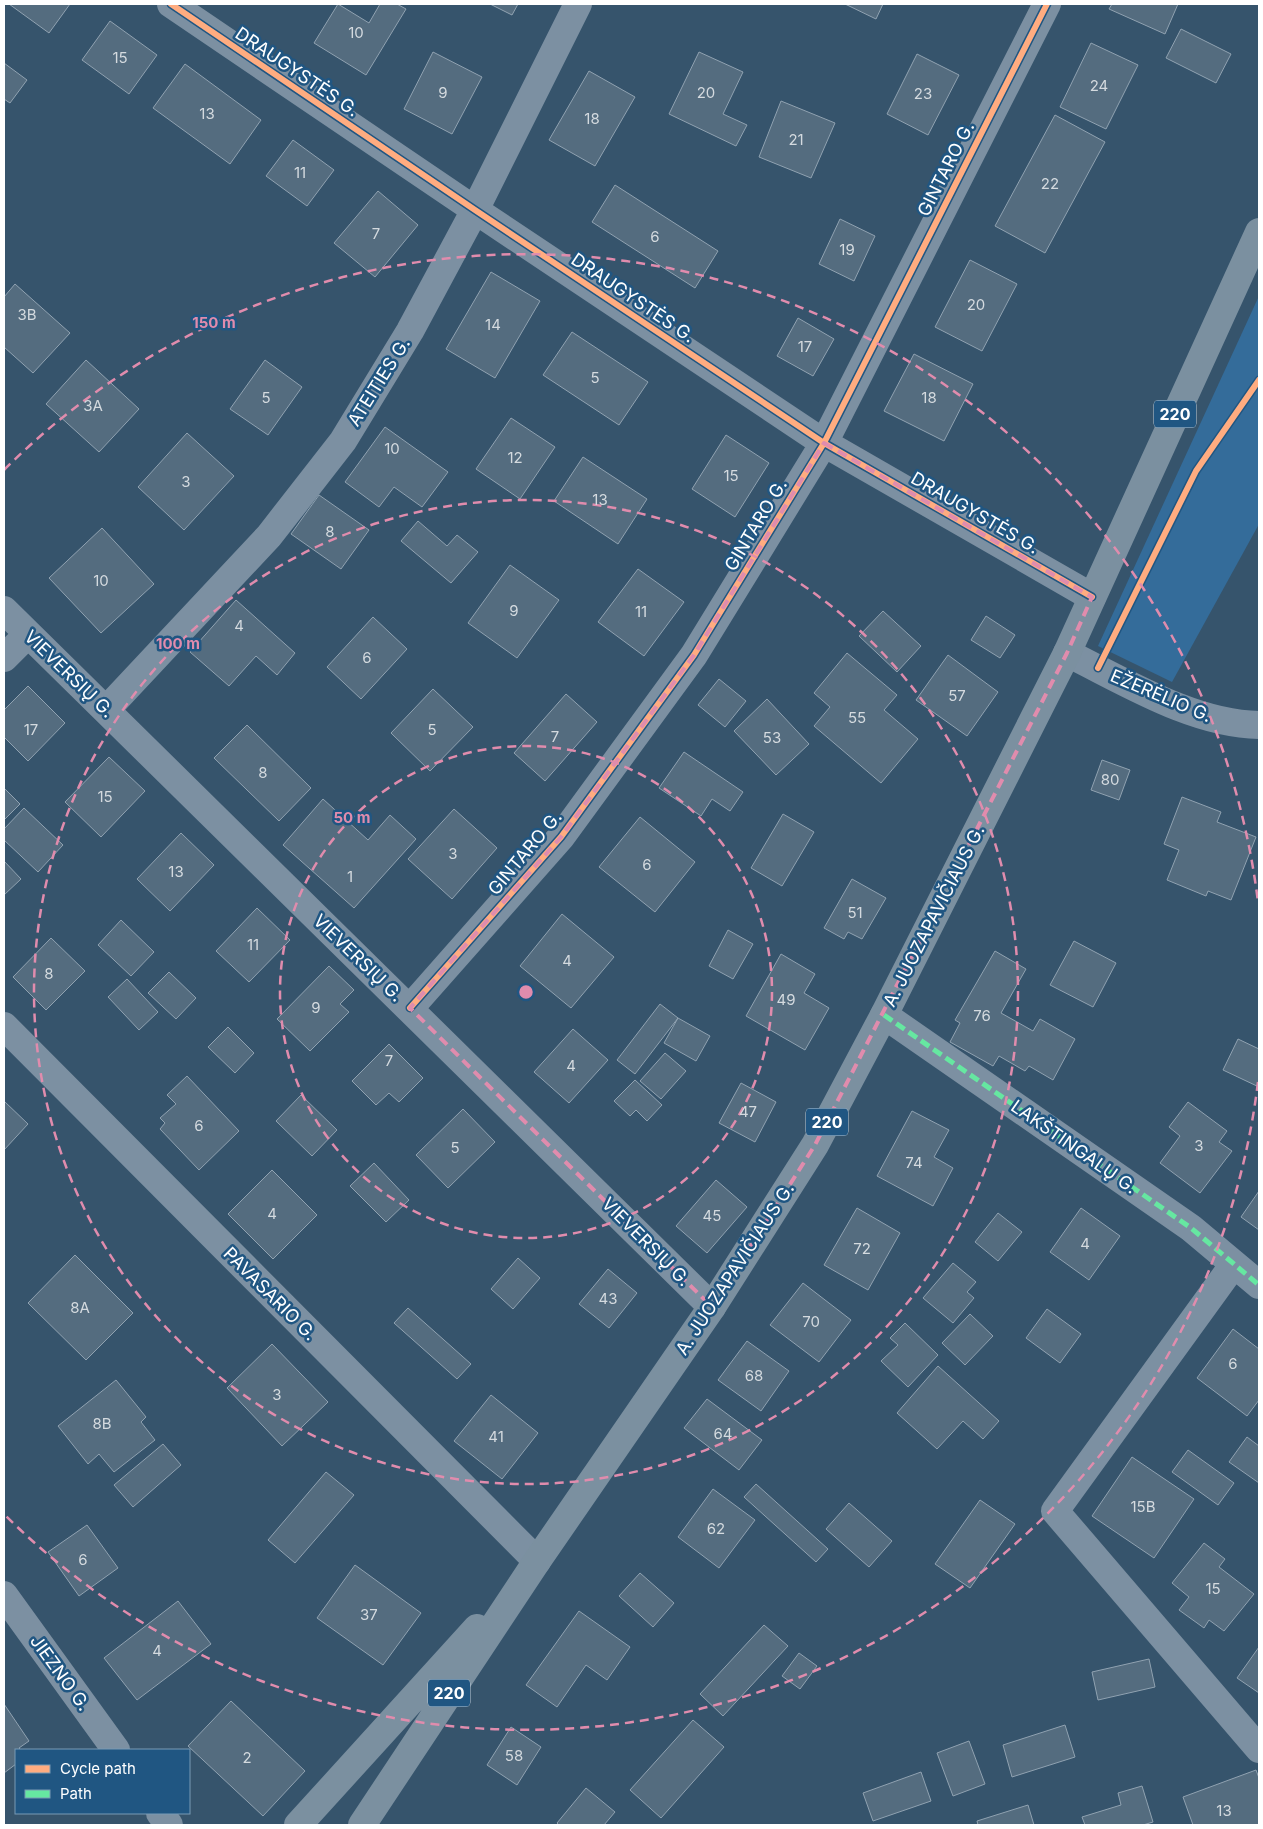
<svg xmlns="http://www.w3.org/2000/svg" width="1263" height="1829" font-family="Inter,sans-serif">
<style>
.green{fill:#346c9a}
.building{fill:#546c7f;stroke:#90a2b1}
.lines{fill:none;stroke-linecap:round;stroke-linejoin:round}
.minor{stroke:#7c90a2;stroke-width:28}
.major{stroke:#7b90a0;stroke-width:28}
.quiet{stroke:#66e7a1;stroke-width:5;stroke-dasharray:10 5;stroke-linecap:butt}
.cycleway-casing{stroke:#205682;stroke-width:9}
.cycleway{stroke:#ffac80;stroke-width:6}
.marked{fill:none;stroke:#e08cad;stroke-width:4;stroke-dasharray:10 6;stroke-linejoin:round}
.ring{fill:none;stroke:#e08cad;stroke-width:2.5;stroke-dasharray:9 6}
.labels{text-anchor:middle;stroke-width:5;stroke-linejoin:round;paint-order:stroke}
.number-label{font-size:15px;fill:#d4dadf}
.shield{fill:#205682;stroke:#bcccda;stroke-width:1}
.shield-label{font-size:16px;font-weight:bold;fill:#fff}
.street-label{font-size:18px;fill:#fff;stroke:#205682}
.centre{fill:#e08cad;stroke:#205682;stroke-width:2.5}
.ring-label{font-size:15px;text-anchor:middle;font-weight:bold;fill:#e08cad;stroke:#205682;stroke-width:5;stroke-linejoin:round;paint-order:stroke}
</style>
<rect width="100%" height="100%" fill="#36546c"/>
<path class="green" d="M1259,296V524L1172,682L1098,646Z"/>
<path class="building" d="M9,4H70L49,33Z
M338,4L369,23L380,4H397L406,9L366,75L314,43Z
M490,4H518L512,15Z
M845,4H883L876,19Z
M1112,4H1178L1165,34L1109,9Z
M110,21L157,55L129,94L82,60Z
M1181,29L1231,54L1216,83L1166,58Z
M1091,43L1138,65L1106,129L1060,107Z
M433,52L482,77L452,134L404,109Z
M699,52L743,72L723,114L747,125L736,146L669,114Z
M917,54L959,75L928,135L887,114Z
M4,63L27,80L10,103L4,99Z
M185,64L261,120L230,164L153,108Z
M589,71L635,97L595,166L549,140Z
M781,101L835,123L811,178L759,157Z
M1055,115L1105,142L1045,253L995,226Z
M293,140L334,170L307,206L266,176Z
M615,185L718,251L695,288L592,222Z
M378,191L418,225L375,277L334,243Z
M840,219L875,236L854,281L819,264Z
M970,260L1017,284L982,351L935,327Z
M491,272L540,301L495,378L446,349Z
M15,284L70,333L33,373L4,347V297Z
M798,318L834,339L813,376L777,356Z
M572,332L648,382L619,425L543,375Z
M914,354L973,384L944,441L884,411Z
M86,360L139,409L99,452L46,404Z
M265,360L302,387L268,435L230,409Z
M511,418L555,447L520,499L476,469Z
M385,427L448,472L422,507L394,487L379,507L345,482Z
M187,433L234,476L184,530L138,487Z
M726,435L769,463L735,517L692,489Z
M583,457L647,499L618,544L554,501Z
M319,495L369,530L341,569L291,534Z
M418,521L447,546L457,535L478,552L451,583L401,541Z
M102,528L154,584L101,633L49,578Z
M510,565L559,600L517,658L468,623Z
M638,569L684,602L644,656L598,622Z
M236,600L295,653L277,675L256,656L229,686L190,652Z
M883,611L921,646L897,672L859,636Z
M986,616L1015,635L1000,658L971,640Z
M373,617L407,649L361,699L327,667Z
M847,653L897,695L884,710L918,739L881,783L814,726L830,707L814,693Z
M948,655L998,692L967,736L916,700Z
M719,679L746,701L725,727L698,705Z
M28,686L65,723L28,761L4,737V710Z
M433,689L473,727L430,771L391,733Z
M566,694L597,722L545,781L514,753Z
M767,699L809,744L776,775L734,731Z
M247,725L311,788L279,821L214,758Z
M684,752L743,792L730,811L712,799L701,816L659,788Z
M109,757L145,791L101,837L65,802Z
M1102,760L1130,770L1119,800L1091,790Z
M4,788L20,804L4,820Z
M1182,797L1221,812L1217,822L1256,837L1231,900L1208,891L1206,896L1167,880L1179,850L1164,844Z
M323,799L368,840L390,815L416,839L354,908L283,845Z
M24,808L63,845L38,872L4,840V829Z
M454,809L497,848L452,899L408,859Z
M783,814L814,832L782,886L751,868Z
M640,817L695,862L655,912L599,867Z
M181,833L214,865L170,911L137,879Z
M4,861L21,879L4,895Z
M852,879L886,898L862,939L848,932L844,939L824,928Z
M257,908L290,940L249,982L216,951Z
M562,914L614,957L571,1008L520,966Z
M121,920L154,952L131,976L98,945Z
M728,930L753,944L733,979L709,966Z
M51,938L85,971L46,1010L13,977Z
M1074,941L1116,963L1093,1007L1050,985Z
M995,951L1026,969L1001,1013L1033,1031L1040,1019L1075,1039L1053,1080L1029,1066L1025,1071L999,1056L993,1066L950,1042L960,1023L955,1020Z
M781,954L815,974L804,993L829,1008L805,1050L746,1016Z
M329,966L354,990L340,1004L349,1012L310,1051L277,1019Z
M169,972L196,998L176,1019L148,993Z
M127,979L158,1012L139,1030L108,997Z
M660,1004L678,1018L635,1074L617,1060Z
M678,1018L710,1036L696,1061L664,1043Z
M228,1027L254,1053L235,1073L208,1047Z
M573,1029L608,1060L569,1103L534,1072Z
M1238,1039L1259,1049V1087L1223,1070Z
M389,1044L423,1078L399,1102L389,1093L376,1105L352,1081Z
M665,1053L686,1071L661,1099L640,1081Z
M187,1076L239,1131L199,1170L160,1129L165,1123L160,1118L176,1104L167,1095Z
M635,1080L662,1105L647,1121L636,1110L630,1116L614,1101Z
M741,1083L776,1102L755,1142L719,1123Z
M301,1095L337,1130L312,1156L276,1121Z
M4,1101L28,1124L4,1150Z
M1188,1102L1227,1131L1219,1142L1232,1151L1200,1193L1160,1163L1180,1136L1169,1127Z
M463,1109L495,1142L448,1188L416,1155Z
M912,1111L949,1130L934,1157L953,1168L933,1206L877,1176Z
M374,1163L409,1200L386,1222L350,1186Z
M272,1170L317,1215L273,1259L228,1214Z
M716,1180L747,1207L707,1253L676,1226Z
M1259,1191V1230L1241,1217Z
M857,1208L900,1233L868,1290L824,1265Z
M1081,1208L1120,1236L1089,1280L1050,1252Z
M998,1213L1022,1232L998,1261L975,1242Z
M75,1255L133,1313L86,1360L28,1303Z
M518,1258L540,1278L513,1309L491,1289Z
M953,1263L976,1282L967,1292L974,1298L953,1323L923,1298Z
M608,1269L637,1293L609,1328L579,1304Z
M803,1283L851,1320L819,1362L770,1325Z
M408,1308L471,1364L457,1379L394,1323Z
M1047,1309L1081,1334L1060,1363L1026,1338Z
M970,1314L993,1336L965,1365L942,1343Z
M905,1323L938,1355L908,1387L881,1361L898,1345L890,1338Z
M1233,1329L1259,1349V1400L1247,1416L1197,1378Z
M747,1341L789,1371L761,1411L718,1380Z
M272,1344L328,1402L282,1446L227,1388Z
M938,1366L999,1421L983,1439L963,1421L937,1449L897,1413Z
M116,1380L146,1417L141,1422L155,1440L114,1472L99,1454L88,1464L58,1426Z
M491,1395L538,1433L502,1479L454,1441Z
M707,1399L762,1440L739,1470L684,1428Z
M1247,1437L1259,1446V1483L1229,1462Z
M163,1444L181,1465L133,1507L114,1485Z
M1188,1450L1234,1483L1218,1505L1172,1472Z
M1132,1457L1194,1499L1154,1558L1092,1516Z
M326,1472L354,1495L295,1563L268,1540Z
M756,1484L828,1549L816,1562L744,1497Z
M713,1489L755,1520L719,1568L678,1537Z
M980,1500L1015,1524L970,1588L935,1564Z
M849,1503L892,1541L869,1567L826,1529Z
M87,1525L118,1568L79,1596L48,1552Z
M1204,1543L1225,1559L1219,1567L1254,1594L1224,1631L1209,1620L1204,1628L1179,1610L1189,1597L1172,1583Z
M355,1565L421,1613L383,1665L317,1618Z
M640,1573L674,1603L653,1627L619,1596Z
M178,1601L211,1644L137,1700L104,1658Z
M579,1611L630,1647L607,1680L586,1665L557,1707L526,1685Z
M764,1625L788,1646L723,1716L700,1694Z
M1259,1647V1693L1237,1678Z
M799,1653L817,1666L800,1689L782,1676Z
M1149,1659L1155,1687L1098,1700L1092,1672Z
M231,1701L305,1771L263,1816L188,1746Z
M4,1704L29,1741L19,1748L21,1750H16V1764L4,1773Z
M693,1720L724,1747L661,1818L630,1790Z
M1065,1725L1075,1757L1012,1777L1003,1745Z
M511,1727L541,1747L517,1785L487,1765Z
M969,1741L985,1784L953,1796L937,1753Z
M1256,1770L1259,1778V1825H1193L1183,1797Z
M921,1772L931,1801L873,1821L863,1793Z
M1142,1786L1153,1822L1143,1825H1085L1082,1817L1121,1805L1118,1793Z
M586,1788L615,1812L604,1825H559L557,1823Z
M1028,1805L1034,1825H978L977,1821Z"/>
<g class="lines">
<path class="minor" d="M171,4L475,210L824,443L1092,597
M4,610L712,1307
M1067,653C1126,682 1193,724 1259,725
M4,658L28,634
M106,710L269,536L343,441L410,331L475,210L578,4
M410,1008L561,837L694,655L824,443L1047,4
M884,1015L1191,1228L1259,1285
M4,1026L537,1561
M1234,1264L1055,1511L1259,1749
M4,1595L116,1750
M160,1813L169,1825"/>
<path class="major" d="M298,1825L477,1628
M362,1825L537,1561L712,1307L815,1145L884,1015L1067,653L1259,232"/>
<path class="quiet" d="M884,1015L1191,1228L1259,1285"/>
<defs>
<path id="cycleway" d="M171,4L475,210L824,443L1092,597
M1098,668L1196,471L1259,380
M410,1008L561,837L694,655L824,443L1047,4"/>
</defs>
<use href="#cycleway" class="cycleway-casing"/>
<use href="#cycleway" class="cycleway"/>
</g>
<path class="marked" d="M824,443L1092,597L1067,653L815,1145L712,1307L410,1008L561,837L694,655Z"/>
<g class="ring">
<circle cx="526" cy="992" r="246"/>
<circle cx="526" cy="992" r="492"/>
<path d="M1258 1082A738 738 0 0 1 4 1514M4 470A738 738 0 0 1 1258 902"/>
</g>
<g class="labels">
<g class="number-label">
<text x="356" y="38">10</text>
<text x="120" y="63">15</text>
<text x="1099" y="91">24</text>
<text x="443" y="98">9</text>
<text x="706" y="98">20</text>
<text x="923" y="99">23</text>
<text x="207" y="119">13</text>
<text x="592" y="124">18</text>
<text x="796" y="145">21</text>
<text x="300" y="178">11</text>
<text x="1050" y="189">22</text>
<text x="376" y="239">7</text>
<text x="655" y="242">6</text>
<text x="847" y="255">19</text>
<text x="976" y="310">20</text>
<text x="27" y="320">3B</text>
<text x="493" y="330">14</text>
<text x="805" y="352">17</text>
<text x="595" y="383">5</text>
<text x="266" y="403">5</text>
<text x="929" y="403">18</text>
<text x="93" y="411">3A</text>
<text x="392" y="454">10</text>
<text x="515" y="463">12</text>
<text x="731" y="481">15</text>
<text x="186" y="487">3</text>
<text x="600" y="505">13</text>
<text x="330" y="537">8</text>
<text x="101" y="586">10</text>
<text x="514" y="616">9</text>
<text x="641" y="617">11</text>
<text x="239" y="631">4</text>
<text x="367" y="663">6</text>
<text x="957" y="701">57</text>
<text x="857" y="723">55</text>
<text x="31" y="735">17</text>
<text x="432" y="735">5</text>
<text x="555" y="742">7</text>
<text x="772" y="743">53</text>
<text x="263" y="778">8</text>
<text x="1110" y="785">80</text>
<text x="105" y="802">15</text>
<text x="453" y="859">3</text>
<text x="647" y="870">6</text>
<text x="176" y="877">13</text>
<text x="350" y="882">1</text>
<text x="855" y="918">51</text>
<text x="253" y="950">11</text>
<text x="567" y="966">4</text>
<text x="49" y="979">8</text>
<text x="786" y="1005">49</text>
<text x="316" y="1013">9</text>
<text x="982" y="1021">76</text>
<text x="389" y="1066">7</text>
<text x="571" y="1071">4</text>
<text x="748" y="1117">47</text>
<text x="199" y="1131">6</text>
<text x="1199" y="1151">3</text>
<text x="455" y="1153">5</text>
<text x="914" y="1168">74</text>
<text x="272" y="1219">4</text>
<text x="712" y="1221">45</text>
<text x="1085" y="1249">4</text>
<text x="862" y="1254">72</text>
<text x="608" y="1304">43</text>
<text x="80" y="1313">8A</text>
<text x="811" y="1327">70</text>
<text x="1233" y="1369">6</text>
<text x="754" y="1381">68</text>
<text x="277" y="1400">3</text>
<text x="102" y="1429">8B</text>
<text x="723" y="1439">64</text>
<text x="496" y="1442">41</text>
<text x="1143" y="1512">15B</text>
<text x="716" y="1534">62</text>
<text x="83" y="1565">6</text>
<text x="1213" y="1594">15</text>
<text x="369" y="1620">37</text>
<text x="157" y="1656">4</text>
<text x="514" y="1761">58</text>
<text x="247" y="1763">2</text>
<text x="1224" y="1816">13</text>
</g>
<g class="shield">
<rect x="1154" y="400.5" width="42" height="27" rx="4"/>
<rect x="806" y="1108.5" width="42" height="27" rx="4"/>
<rect x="428" y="1679.5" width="42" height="27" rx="4"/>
</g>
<g class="shield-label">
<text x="1175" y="420">220</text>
<text x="827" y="1128">220</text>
<text x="449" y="1699">220</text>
</g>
<g class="street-label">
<text transform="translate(297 72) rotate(34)" y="6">DRAUGYSTĖS G.</text>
<text transform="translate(946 169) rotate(-63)" y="6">GINTARO G.</text>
<text transform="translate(633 298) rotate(34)" y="6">DRAUGYSTĖS G.</text>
<text transform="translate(379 382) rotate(-58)" y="6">ATEITIES G.</text>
<text transform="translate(975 513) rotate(30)" y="6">DRAUGYSTĖS G.</text>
<text transform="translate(756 525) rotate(-59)" y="6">GINTARO G.</text>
<text transform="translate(69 674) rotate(44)" y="6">VIEVERSIŲ G.</text>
<text transform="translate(1161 696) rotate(23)" y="6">EŽERĖLIO G.</text>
<text transform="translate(525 853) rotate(-50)" y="6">GINTARO G.</text>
<text transform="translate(934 916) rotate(-63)" y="6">A. JUOZAPAVIČIAUS G.</text>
<text transform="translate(358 958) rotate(44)" y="6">VIEVERSIŲ G.</text>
<text transform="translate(1074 1147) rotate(35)" y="6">LAKŠTINGALŲ G.</text>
<text transform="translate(646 1242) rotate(45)" y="6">VIEVERSIŲ G.</text>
<text transform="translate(735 1269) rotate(-57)" y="6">A. JUOZAPAVIČIAUS G.</text>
<text transform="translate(270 1294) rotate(45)" y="6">PAVASARIO G.</text>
<text transform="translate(60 1673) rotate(54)" y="6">JIEZNO G.</text>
</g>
</g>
<circle cx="526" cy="992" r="8" class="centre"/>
<g class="ring-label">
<text x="214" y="328">150 m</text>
<text x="178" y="649">100 m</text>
<text x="352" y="823">50 m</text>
</g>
<rect width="1263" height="1829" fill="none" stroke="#ffffff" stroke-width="10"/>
<rect x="15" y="1749" width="175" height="65" fill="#205682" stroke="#799ab4"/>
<rect x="25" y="1765" width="25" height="8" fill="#ffac80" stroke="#799ab4"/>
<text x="60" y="1774" font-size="15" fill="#ffffff">Cycle path</text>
<rect x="25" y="1790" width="25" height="8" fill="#66e7a1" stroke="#799ab4"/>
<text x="60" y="1799" font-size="15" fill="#ffffff">Path</text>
</svg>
